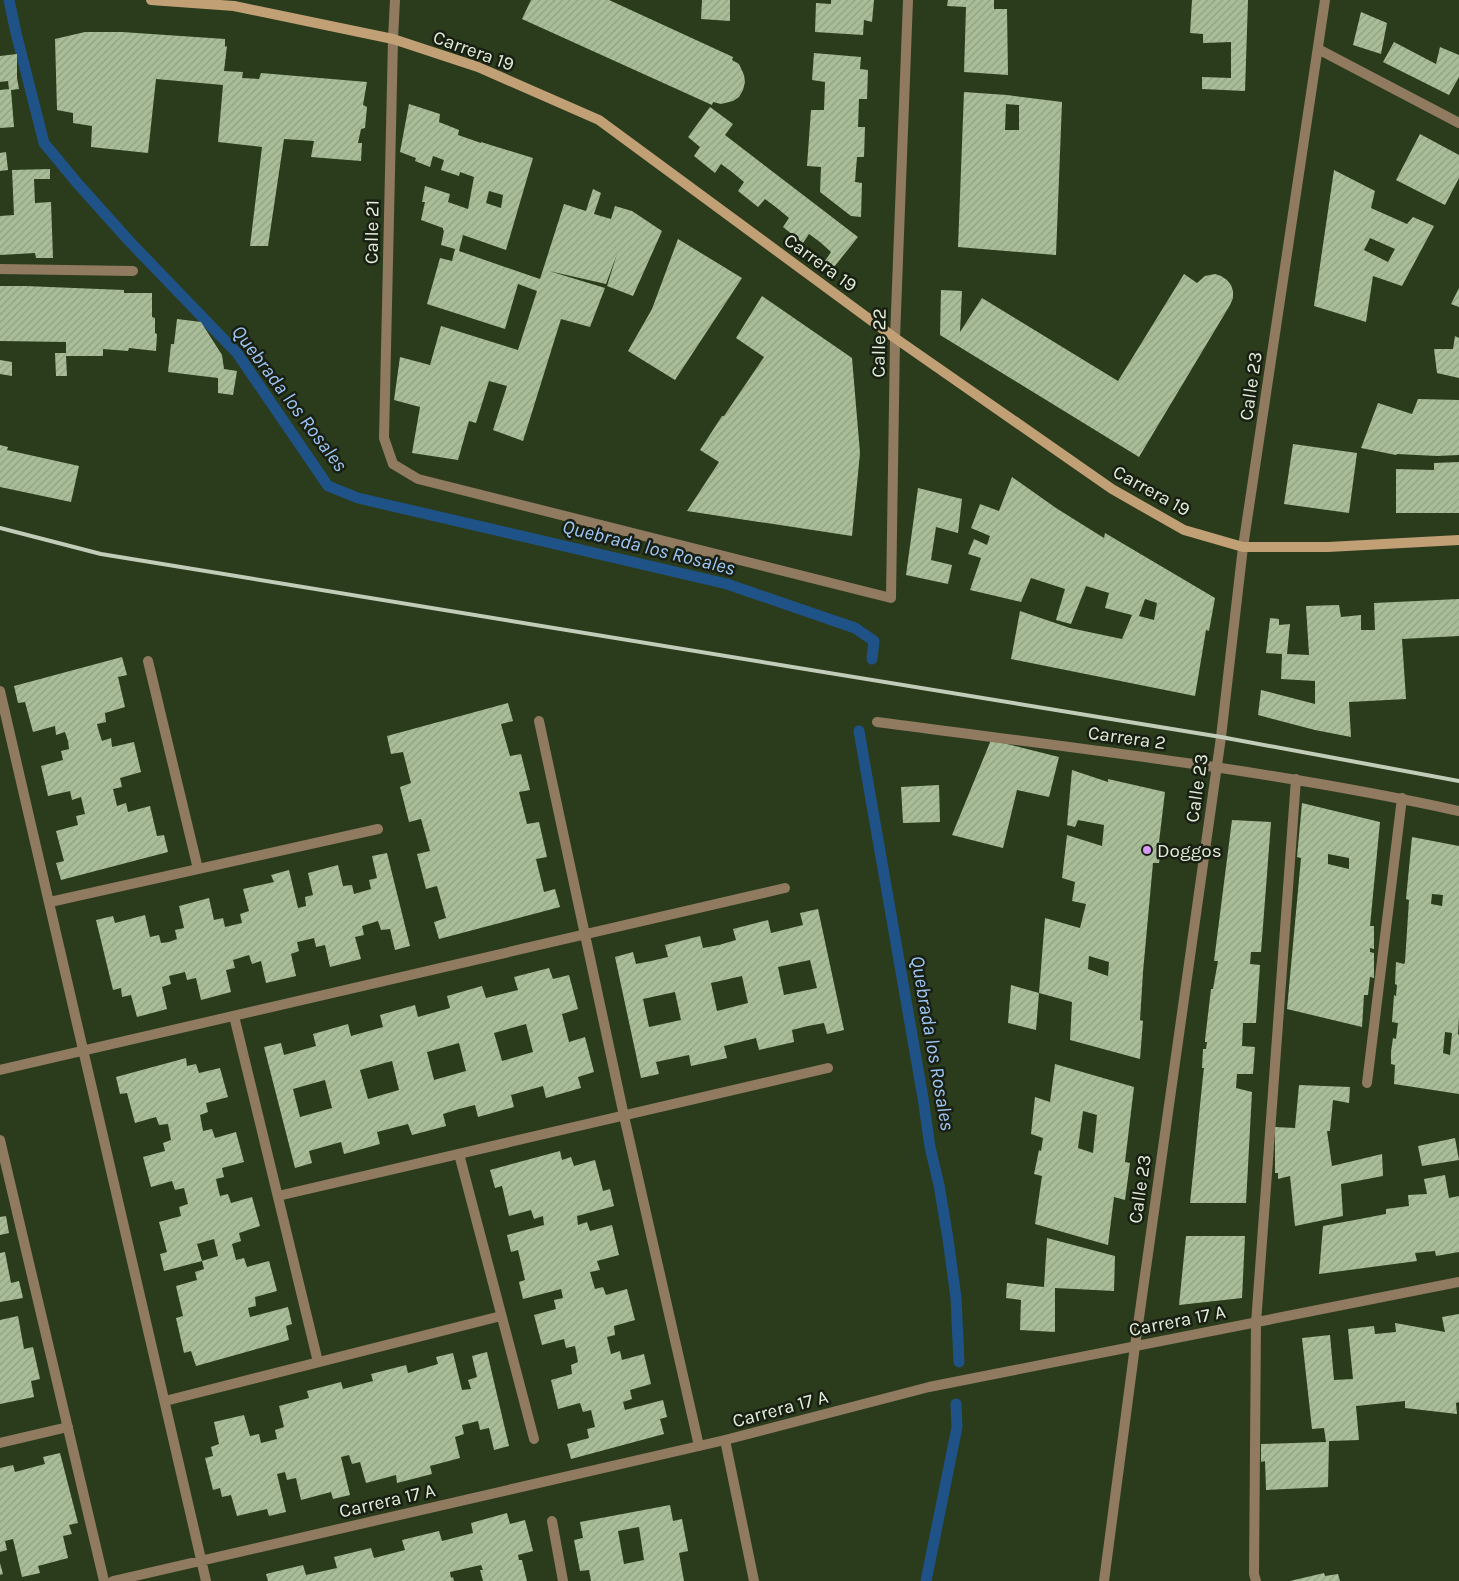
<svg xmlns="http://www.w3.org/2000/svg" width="1459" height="1581" font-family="Karla,sans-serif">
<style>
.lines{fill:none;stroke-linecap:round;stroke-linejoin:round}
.stream{stroke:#1f5286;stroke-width:11}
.building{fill:url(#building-hatch);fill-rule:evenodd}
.street{stroke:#907a60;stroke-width:10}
.secondary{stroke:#c2a076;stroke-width:10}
.rail{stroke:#c1cdb8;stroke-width:4}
.poi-dot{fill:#d69bfa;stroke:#192013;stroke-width:2}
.labels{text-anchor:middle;stroke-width:5;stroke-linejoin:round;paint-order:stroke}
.street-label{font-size:19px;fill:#e1ecd9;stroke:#192013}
.poi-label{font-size:19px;fill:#e1ecd9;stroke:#192013;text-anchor:start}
.water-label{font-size:20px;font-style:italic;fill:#9ec7f6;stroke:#192013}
</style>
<defs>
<pattern id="building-hatch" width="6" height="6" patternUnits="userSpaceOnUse" patternTransform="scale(1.25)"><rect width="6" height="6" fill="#a8bd98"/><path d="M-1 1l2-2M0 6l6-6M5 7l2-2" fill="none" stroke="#8fa082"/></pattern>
</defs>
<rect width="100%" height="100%" fill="#2b3c1d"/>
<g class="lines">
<path class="stream" d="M9,0L16,33L44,143L78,184L131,243L237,353L328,486L358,498L727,584L855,628L874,641L872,659
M859,731L923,1098L930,1147L939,1185L948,1239L956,1298L959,1362
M926,1581L957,1427L956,1404"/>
</g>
<path class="building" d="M531,0H609L733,57L732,60L739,64L744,75L745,82L743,90L739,97L733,101L721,104L713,102L712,105L522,19Z
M702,0H730V21L701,19Z
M831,0H874L872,22L864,20L863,35L815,32L816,3L831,4Z
M948,0H994V9H1007L1008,75L964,72L966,7L947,6Z
M1192,0H1248L1245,91L1202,89V77L1231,78V42L1203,43V34L1190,33Z
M1361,12L1387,23L1381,54L1353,45Z
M85,32H122L225,39V47L227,46L224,71L243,72L242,78L259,79L261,73L367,82L363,105L367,107L365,128L361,129L358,143H362L361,161L311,157L314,141L284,139L268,246H250L262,147L218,142L223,85L156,79L148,153L91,147L92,126L73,123V113L57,110L55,39Z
M1394,42L1436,64L1440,47L1459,55V77L1449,95L1383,62Z
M814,53L861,57L860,69L868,70L867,99H859L858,127H865L864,157H857L855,182L862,183L861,217L851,216L820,192L821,167L807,166L811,110H824L825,82L812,80Z
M17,54V78L19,89L11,90L14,127L0,128V90L9,89L8,81L0,82V56Z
M964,92L1007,95L1062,102L1056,255L958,247ZM1006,104L1019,105V130H1005Z
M409,104L440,114L439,122L459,130L458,135L481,143V142L533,158L506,250L463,235L459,251L540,279L564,204L586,211L593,189L601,193L594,214L611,219L615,206L632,211L662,231L633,296L607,286L617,254L606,284L549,271L605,288L590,327L561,319L523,441L493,430L507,386L489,381L476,423L469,421L458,460L412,453L420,407L394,400L400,357L430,365L441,326L518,350L537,291L518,284L505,329L427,304L440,258L452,261L455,249L441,245L444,231L443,230V228L421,220L425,202H422L425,186L450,194L448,202L468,209L474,177L460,172L459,176L441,170L444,160L433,156L430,167L415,161L416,158L400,152ZM489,191L503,195L501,208L486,203Z
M710,107L733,124L725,135L858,237L834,267L825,261L831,252L820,242L809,234L803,243L783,227L789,218L777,208L765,199L758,207L738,191L744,182L732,172L721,164L715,173L694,156L700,147L688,137Z
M1420,134L1459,155V178L1445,205L1396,180Z
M6,152L8,170L0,171V153Z
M50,169V179H34L35,203L51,202L53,258H36L35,253L0,255V216L14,215L12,170Z
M1334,170L1375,191L1371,208L1407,224L1413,217L1434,226L1402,286L1373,276L1366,322L1314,306ZM1370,238L1395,249L1388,262L1364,250Z
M678,239L742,278L675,380L628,351L652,309Z
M1184,274L1197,283L1205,276L1215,274L1221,276L1227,280L1231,285L1233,291V298L1230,305L1139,457L940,335L941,290L962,291L960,332L982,298L1118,381Z
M0,286H25L124,290V293H152V317L155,318V333L157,334L156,351L129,348L128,351L103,349V356H66L67,376H56L55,353H66V342L0,341Z
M1459,288V307L1451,304Z
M762,296L852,358L860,453L852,536L687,511L719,462L700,450L722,416H724L764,357L736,338Z
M177,319L201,322L222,355L224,369L237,371L233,395L218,393V378L168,372L171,344H174Z
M1455,336L1459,338V378L1437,373L1434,349H1453Z
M0,360L12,362V376L0,374Z
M1418,399L1459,400V455L1437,456L1397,454L1396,455L1361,448L1378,403L1412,414Z
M1293,444L1357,453L1349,513L1284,504Z
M0,445L8,447L7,450L79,466L71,502L0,487Z
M1459,462V513H1396V469L1434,470V463Z
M1012,477L1056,508L1104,538L1105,533L1215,598L1209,631L1206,630L1195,696L1011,659L1020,611L1070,628L1122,639L1132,615L1105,608L1109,593L1086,586L1071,624L1056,620L1065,589L1031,578L1021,602L970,590L981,558L968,554L974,539L987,545L990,536L971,528L980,504L999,511ZM1145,599L1157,603L1154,620L1139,616Z
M918,488L962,499L958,533L936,527L931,560L952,565L948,584L906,575Z
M1459,599V636L1402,639L1406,699L1349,702L1351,737L1315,730L1258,715L1261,690L1315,704V681L1281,679L1282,654L1266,653L1270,618L1279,619V625L1290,624L1287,654L1309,655L1306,606L1339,605L1341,617L1361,615V630H1375L1374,603Z
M122,657L127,675L118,677L125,707L105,713L106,722L97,724L99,732L102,741L111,738L112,747L134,742L141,772L120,778L122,787L113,789L117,806L126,803L128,812L150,806L157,836L164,835L168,852L61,880L56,863L64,861L56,831L78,825L76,816L85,814L81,797L72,800L70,791L48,796L41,766L63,760L61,751L69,749L68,741L65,732L56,735L55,726L33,732L25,702L18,703L14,686Z
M508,703L513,721L501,724L510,756L521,754L530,790L519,792L527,824L539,822L547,857L536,859L544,892L555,889L560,907L439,939L434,922L446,918L437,886L426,889L417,854L430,851L421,819L409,822L400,787L411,783L403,752L391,754L387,736Z
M991,740L1059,757L1049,797L1017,790L1003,848L952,835Z
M1072,770L1108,782V779L1165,792L1159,842L1162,843L1159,863H1153L1143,972L1140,1020L1143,1021L1140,1059L1070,1040L1072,1002L1039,993L1036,1030L1008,1023L1011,985L1039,993L1045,918L1080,928L1086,904L1072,901L1075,882L1062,878L1067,835L1102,846L1104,825L1078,820L1075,827L1067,825ZM1089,956L1109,962L1108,976L1088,969Z
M939,785L940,822L903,823L901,787Z
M1302,803L1380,822L1370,926H1374V949L1370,948V952L1374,953V978L1370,977L1368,995H1364L1362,1027L1287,1009L1301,858L1297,857ZM1328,854L1349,858V869L1328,864Z
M1232,820L1271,822L1261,952H1251L1250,964L1260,965L1256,1023H1243L1242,1046L1255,1047L1253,1074H1237L1236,1088L1252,1092L1246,1203H1190L1203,1076L1204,1068H1202L1203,1049H1206L1207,1042H1205V1040L1211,989H1213L1218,961H1214Z
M1412,837L1459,846V1017L1458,1034L1459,1035V1094L1394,1084L1395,1065L1391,1064V1052L1393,1038L1396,1039L1398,1023L1392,1022L1394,995L1396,996L1397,985L1395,984L1396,962L1404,964L1405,962L1409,900L1406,899ZM1432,894L1443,895L1442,906L1431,904ZM1445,1032L1452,1033L1450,1055L1443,1053Z
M387,853L410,946L395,950L390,929L381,930L378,921L362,926L364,935L355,937L361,959L330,967L325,945L316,947L314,938L306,940L297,942L299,951L291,954L296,976L266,983L261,961L252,964L249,955L233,960L235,968L226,970L231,992L201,1000L196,978L187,980L185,972L169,976L171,984L162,987L167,1009L137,1017L131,995L122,997L121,988L113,990L96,920L113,916L115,923L145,915L150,937L159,935L161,943L169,942L177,939L175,930L184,928L179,906L209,898L214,920L223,918L225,927L242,923L240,914L249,911L243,889L274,882L271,875L289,870L298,908L306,906L305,897L313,895L308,873L338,865L343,886L352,885L354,894L371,889L369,880L377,878L372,856Z
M818,909L844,1030L827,1034L824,1023L808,1026L792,1030L794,1042L759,1050L756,1038L724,1046L727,1058L691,1066L689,1055L656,1062L659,1074L641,1078L615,957L633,952L636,964L651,961L668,957L665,945L700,936L703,948L719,945L736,940L733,929L768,920L771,933L803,925L800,913ZM810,960L817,988L784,995L778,967ZM742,976L748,1003L717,1011L711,983ZM675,992L681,1020L649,1027L643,999Z
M549,968L553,979L569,975L578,1009L562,1014L569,1042L585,1037L594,1072L578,1077L581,1088L546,1098L543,1086L511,1095L514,1107L478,1117L475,1105L459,1109L443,1114L446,1126L412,1135L408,1124L377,1132L380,1144L344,1154L341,1142L309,1151L312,1163L295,1168L264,1047L281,1043L284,1055L316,1046L313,1034L348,1024L351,1036L383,1027L380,1015L415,1005L418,1017L450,1008L447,996L482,986L486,998L518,990L514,977ZM526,1024L533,1052L502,1061L494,1033ZM459,1043L466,1071L434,1080L427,1052ZM392,1061L399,1090L368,1099L360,1070ZM325,1080L332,1108L300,1117L293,1089Z
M186,1058L187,1066L196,1064L199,1073L220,1068L228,1097L206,1103L208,1112L200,1115L203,1131L212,1129L215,1138L236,1132L244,1162L222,1168L224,1177L216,1179L218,1188L220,1196L228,1194L231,1203L252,1197L260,1226L239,1233L241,1241L232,1244L236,1260L244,1258L247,1267L269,1261L277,1291L255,1297L256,1306L248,1308L250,1317L288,1307L292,1324L286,1326L289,1340L196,1366L191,1351L184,1353L176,1318L183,1316L176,1286L197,1280L195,1272L204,1269L202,1261L164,1271L160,1254L167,1252L159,1222L181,1216L179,1207L188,1204L184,1188L175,1190L172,1181L151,1187L143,1157L165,1151L163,1143L171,1140L168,1124L159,1125L156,1117L135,1123L127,1093L120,1094L116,1077ZM214,1239L218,1256L202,1261L197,1244Z
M1055,1064L1134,1087L1125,1162L1130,1163L1125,1200L1114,1197L1108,1245L1035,1224L1042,1176L1034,1174L1039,1150L1041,1151L1043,1138L1031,1134L1035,1097L1050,1102ZM1083,1111L1097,1115L1093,1153L1078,1148Z
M1299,1085L1350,1087L1349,1103L1333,1100L1330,1131H1327L1332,1166L1382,1154L1383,1176L1341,1184L1343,1216L1295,1226L1290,1176L1278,1179V1173H1275V1127L1295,1128Z
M1455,1138L1459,1160L1422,1166L1418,1146Z
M560,1151L562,1160L571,1157L574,1166L595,1160L603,1191L610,1189L614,1206L577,1216L578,1225L587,1222L590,1231L612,1225L619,1255L597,1261L600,1270L590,1272L595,1289L603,1287L606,1295L627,1289L635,1320L614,1326L615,1335L607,1337L611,1354L620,1351L622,1360L644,1354L651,1384L630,1390L632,1399L623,1402L625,1410L663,1400L667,1417L660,1419L664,1434L571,1459L567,1444L589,1438L587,1429L595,1427L591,1410L583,1412L580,1403L558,1409L551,1380L572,1374L571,1365L578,1362L575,1346L566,1348L564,1339L542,1345L534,1315L556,1309L554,1300L563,1298L561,1289L523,1299L519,1282L525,1280L518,1250L511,1252L507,1235L544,1225L543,1216L534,1219L531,1210L509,1216L502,1186L495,1188L490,1170Z
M1445,1175L1449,1198L1459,1196V1252L1436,1256L1435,1251L1415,1253L1417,1261L1319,1274L1323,1226L1386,1214V1209L1409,1206L1408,1195L1427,1194L1424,1179Z
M6,1216L9,1233L0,1235V1217Z
M1186,1236H1245L1242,1298L1179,1305Z
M1047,1238L1115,1256L1114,1291L1055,1288V1332L1020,1330L1021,1300L1006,1298L1007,1283L1044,1287Z
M5,1252L11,1283L19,1281L23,1298L0,1302V1253Z
M1459,1314V1402L1456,1403L1457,1414L1405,1408V1401L1356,1406L1359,1440L1329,1441L1328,1487L1266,1490L1265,1461L1261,1462V1444L1326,1442L1324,1428L1312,1429L1302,1338L1330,1335L1334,1380L1353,1379L1348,1329L1374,1326L1375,1334L1396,1332L1395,1323L1445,1332L1442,1317Z
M18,1316L24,1349L33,1347L40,1379L31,1381L34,1397L0,1404V1320Z
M487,1352L509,1446L494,1450L489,1428L480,1430L478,1421L462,1425L464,1434L455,1437L460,1458L430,1466L432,1474L397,1483L396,1475L366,1483L360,1462L352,1464L349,1455L341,1457L350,1495L333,1499L331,1492L301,1500L296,1478L287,1480L285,1472L277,1474L286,1512L269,1516L267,1509L237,1516L231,1495L222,1497L220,1488L213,1490L205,1458L213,1456L211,1447L219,1444L214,1422L244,1415L250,1436L259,1434L261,1443L277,1439L275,1430L284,1427L279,1406L309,1398L307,1391L341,1382L343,1389L373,1381L371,1374L406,1365L408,1373L438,1364L436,1357L453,1353L462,1390L471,1389L468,1380L477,1377L472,1356Z
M60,1453L78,1523L69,1525L72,1534L63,1536L68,1558L38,1566L40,1573L22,1577L13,1539L5,1541L7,1550L0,1552V1468L13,1465L15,1472L45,1464L43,1457Z
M670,1505L673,1521L682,1519L688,1551L679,1553L684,1581H591L589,1570L580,1571L574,1540L583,1538L580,1522ZM639,1527L644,1560L624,1564L618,1531Z
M507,1513L510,1524L525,1520L533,1551L518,1555L519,1560H522L527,1581H483L480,1570H483L481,1565L450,1572L451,1578L453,1577L454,1581H268L266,1574L303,1565L306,1575L337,1568L334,1557L371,1548L374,1558L405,1550L402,1540L439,1531L442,1541L473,1533L471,1523Z
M0,1563L3,1574L0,1575Z
M1324,1573L1325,1576L1338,1574L1340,1581H1290Z"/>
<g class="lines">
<path class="street" d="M395,0L393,39L384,438L393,464L418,479L891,598L895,338L908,0
M1318,49L1459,123
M0,269L133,271
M148,661L198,869
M0,691L206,1581
M539,721L624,1116L699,1446
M877,722C1072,748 1267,769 1459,811
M50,902L378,829
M234,1016L318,1362
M0,1070L785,888
M1367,1083L1402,798
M0,1140L104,1581
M459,1154L534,1439
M278,1196L828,1068
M165,1401L501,1316
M725,1440L754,1581
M0,1443L68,1427
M552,1521L563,1581
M113,1581L725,1440L929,1387L1459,1282
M1104,1581L1135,1346L1221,737L1243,547L1325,0
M1256,1581L1254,1574L1256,1323L1296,779"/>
<path class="secondary" d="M151,0L234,6L393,39L478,67L599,120L895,338L1112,489L1184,530L1243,547H1328L1459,540"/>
<path class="rail" d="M0,528L101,554L1221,737L1459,781"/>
</g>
<circle class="poi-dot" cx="1147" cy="850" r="5"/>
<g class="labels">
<g class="street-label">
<text transform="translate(474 50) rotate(20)" y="7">Carrera 19</text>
<text transform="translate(371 232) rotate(-89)" y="7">Calle 21</text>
<text transform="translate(821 262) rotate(36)" y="7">Carrera 19</text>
<text transform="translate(878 343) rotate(-89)" y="7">Calle 22</text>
<text transform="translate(1250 386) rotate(-82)" y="7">Calle 23</text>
<text transform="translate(1152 490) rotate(29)" y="7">Carrera 19</text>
<text transform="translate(1127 737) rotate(8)" y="7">Carrera 2</text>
<text transform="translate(1196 788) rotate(-82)" y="7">Calle 23</text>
<text transform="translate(1139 1189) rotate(-82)" y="7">Calle 23</text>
<text transform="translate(1177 1320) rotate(-11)" y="7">Carrera 17 A</text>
<text transform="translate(780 1408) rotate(-15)" y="7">Carrera 17 A</text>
<text transform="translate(387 1500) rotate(-13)" y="7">Carrera 17 A</text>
</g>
<g class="poi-label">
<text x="1157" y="857">Doggos</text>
</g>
<g class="water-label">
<text transform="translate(290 398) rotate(53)" y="7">Quebrada los Rosales</text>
<text transform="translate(649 547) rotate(14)" y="7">Quebrada los Rosales</text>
<text transform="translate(933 1043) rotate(80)" y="7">Quebrada los Rosales</text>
</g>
</g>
</svg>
